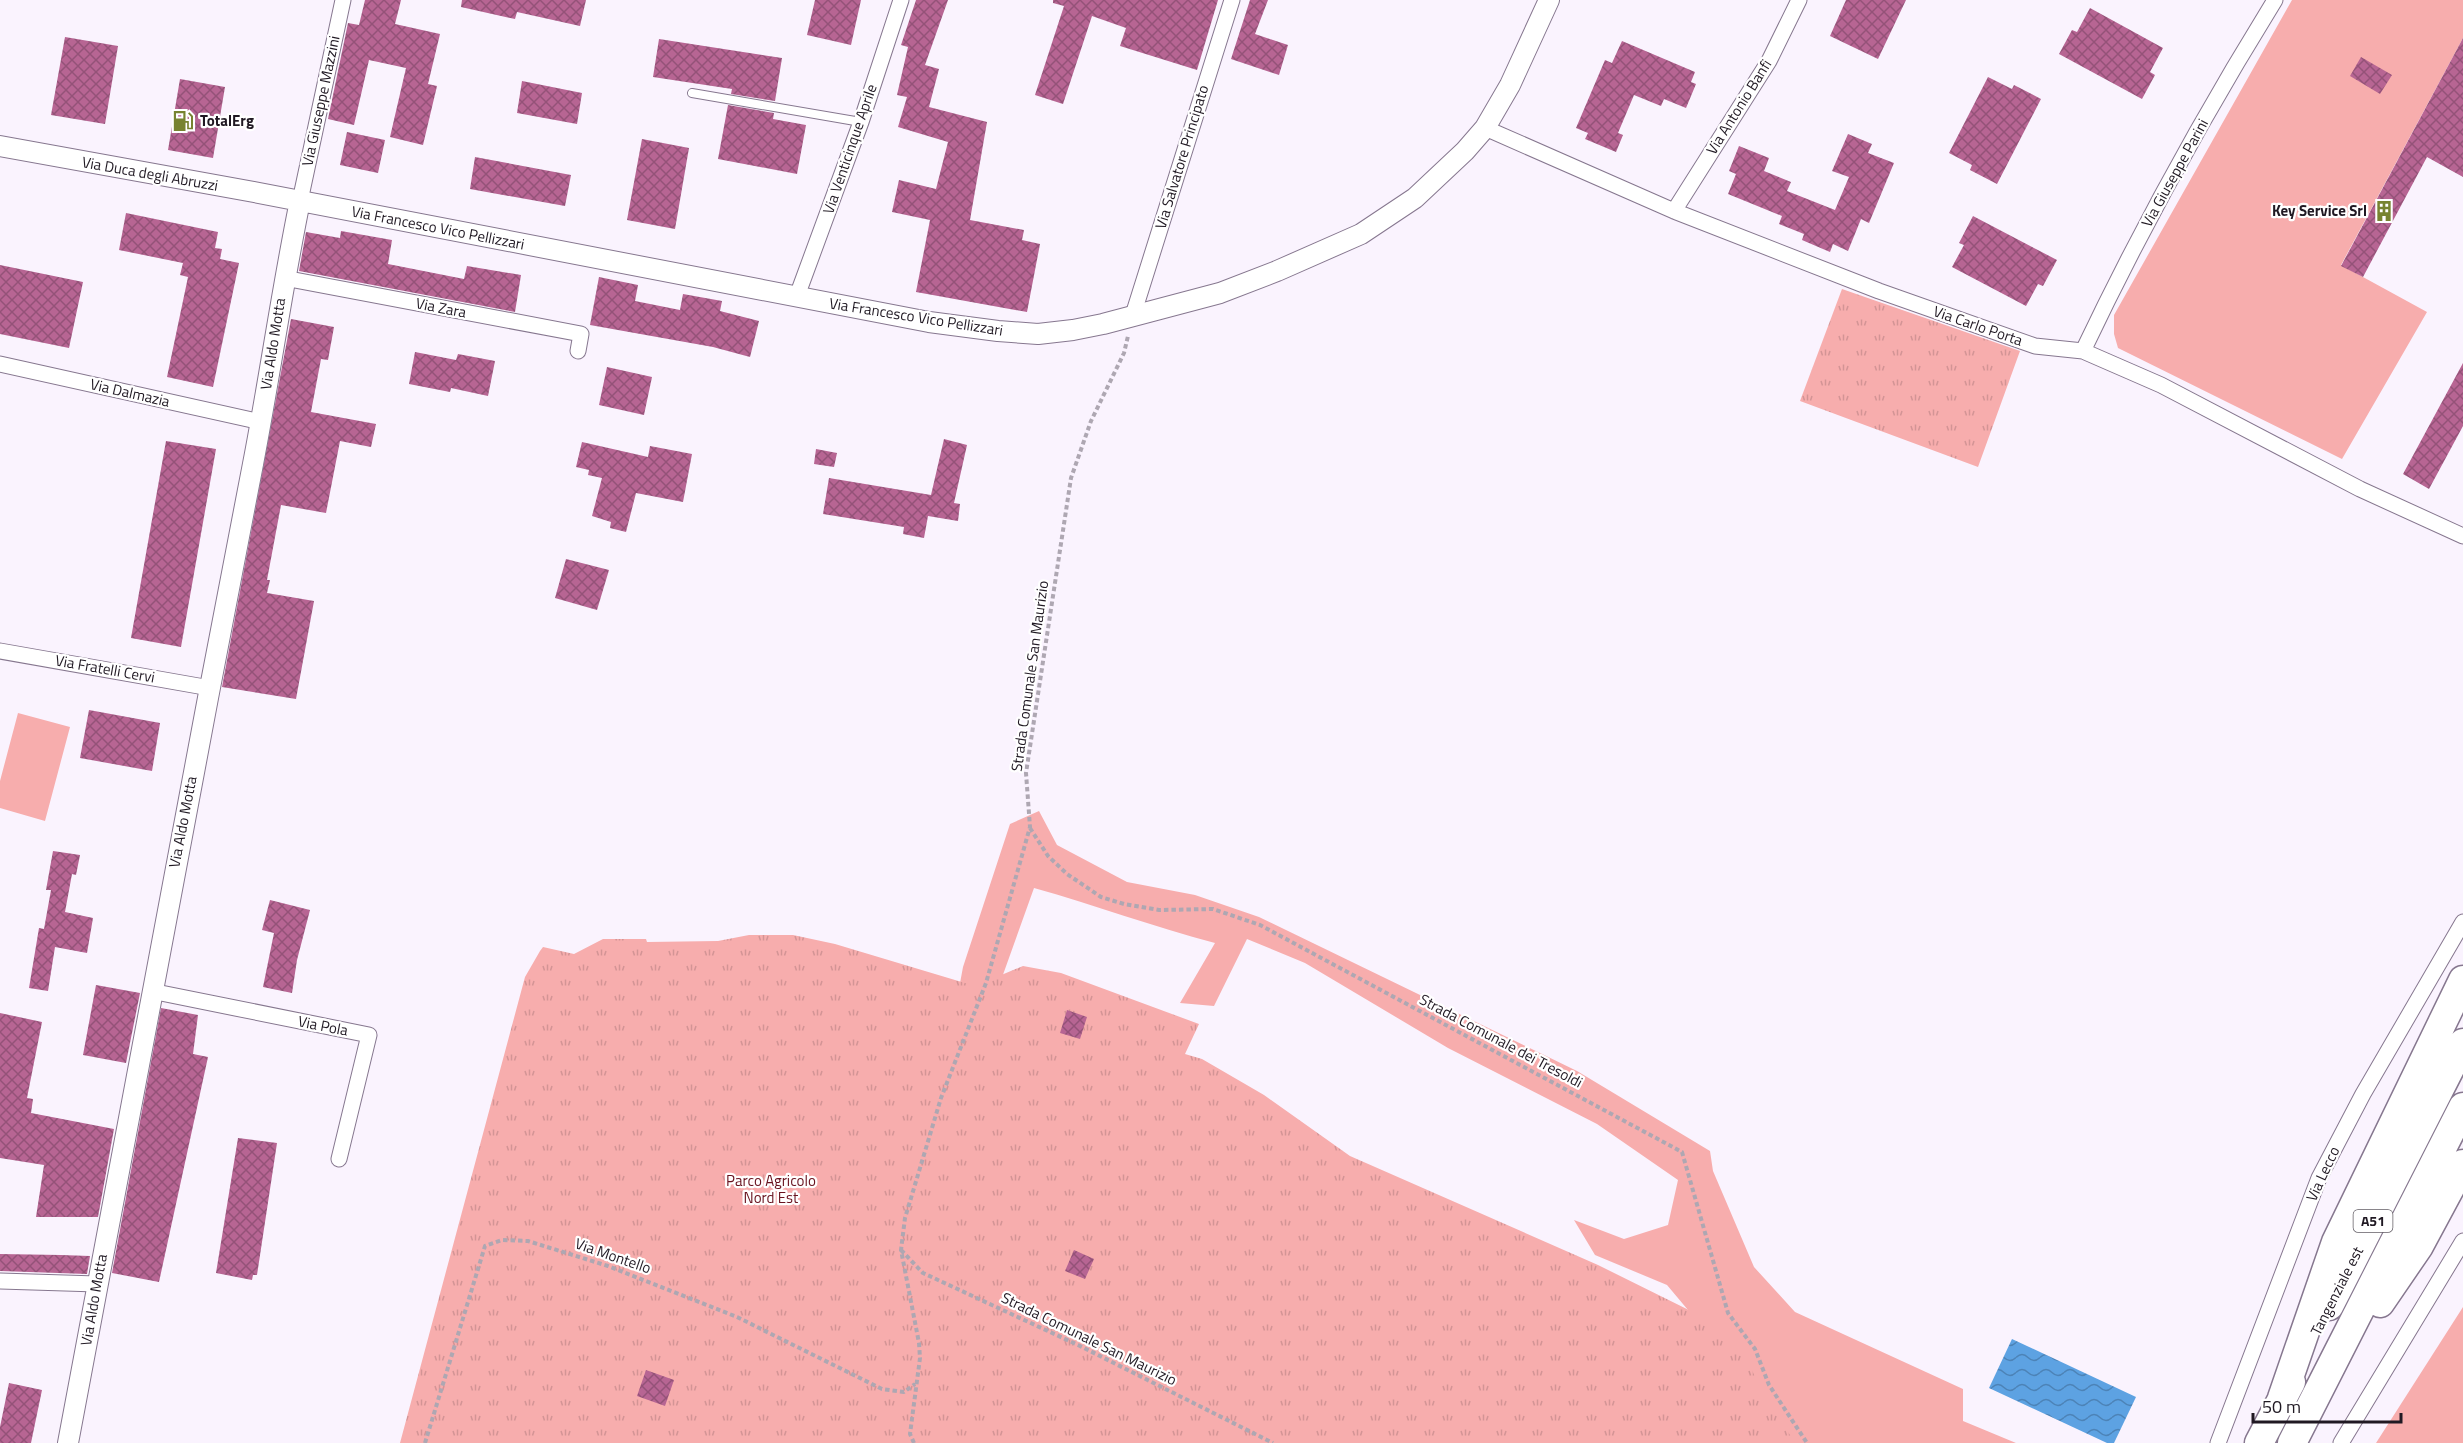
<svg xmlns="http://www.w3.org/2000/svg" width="2463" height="1443" font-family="'Titillium Web',sans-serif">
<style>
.green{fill:#f7adad}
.park{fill:url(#park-tufts)}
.water{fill:url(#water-waves)}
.building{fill:url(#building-cross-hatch)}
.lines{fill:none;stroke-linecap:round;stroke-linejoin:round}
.service-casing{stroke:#86778f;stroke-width:10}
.minor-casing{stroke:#86778f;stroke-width:17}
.tertiary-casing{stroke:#86778f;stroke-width:22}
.motorway-casing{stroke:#86778f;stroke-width:31}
.path{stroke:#aea7b2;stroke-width:4;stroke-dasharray:4.5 3;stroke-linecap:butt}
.service{stroke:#fff;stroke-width:8}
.minor{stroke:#fff;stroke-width:15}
.tertiary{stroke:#fff;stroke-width:20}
.motorway{stroke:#fff;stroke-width:28}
.labels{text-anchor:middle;stroke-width:4.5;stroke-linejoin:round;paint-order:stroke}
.shield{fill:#fff;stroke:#635e65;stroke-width:1.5}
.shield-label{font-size:14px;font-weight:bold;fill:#201923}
.street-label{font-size:15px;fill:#201923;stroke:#fff}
.poi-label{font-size:15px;font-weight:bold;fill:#201923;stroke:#fff;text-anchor:start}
.park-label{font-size:15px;fill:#69131f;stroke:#fff}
</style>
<defs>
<pattern id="park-tufts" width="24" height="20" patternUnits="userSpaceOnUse" patternTransform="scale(1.5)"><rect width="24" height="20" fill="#f7adad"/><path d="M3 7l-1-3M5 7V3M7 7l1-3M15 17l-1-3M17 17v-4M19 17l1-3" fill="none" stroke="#d39495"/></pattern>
<pattern id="water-waves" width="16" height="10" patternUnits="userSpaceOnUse" patternTransform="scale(1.5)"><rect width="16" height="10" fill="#5da2e2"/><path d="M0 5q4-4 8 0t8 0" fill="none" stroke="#4c83b7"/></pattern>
<pattern id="building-cross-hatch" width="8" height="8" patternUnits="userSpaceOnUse" patternTransform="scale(1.5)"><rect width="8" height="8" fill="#b76593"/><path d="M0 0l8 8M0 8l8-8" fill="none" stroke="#945278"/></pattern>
</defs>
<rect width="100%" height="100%" fill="#faf3fe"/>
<path class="green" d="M2292,0H2463V38L2341,265L2427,312L2342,459L2118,348L2114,334V315Z
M18,713L70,727L45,821L0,808V781Z
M1039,811L1057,845L1127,882L1195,895L1259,917L1577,1071L1710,1151L1713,1171L1754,1267L1795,1312L1963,1389V1421L2016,1443H1787L1709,1335L1667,1285L1595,1255L1574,1220L1624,1239L1668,1225L1678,1180L1597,1124L1448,1048L1305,963L1247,939L1214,1006L1180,1003L1215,943C1154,927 1095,905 1034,888L980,1039L958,994L963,967L1010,824Z
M2463,1307V1443H2376Z"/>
<path class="park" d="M1842,289L2020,351L1978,467L1800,401Z
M749,935H793L835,944L975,986L1023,966L1061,973L1199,1024L1185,1054L1202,1059L1264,1095L1350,1156L1598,1265L1707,1319L1724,1330L1744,1352L1759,1386L1795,1443H400L525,977L540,951L543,947L574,954L603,939H646L647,942L718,941Z"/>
<path class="water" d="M2012,1339L2136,1397L2114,1443H2107L1989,1388Z"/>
<path class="building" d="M365,0H401L395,24L440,34L428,84L437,86L423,145L390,137L406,68L369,60L354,125L328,119L348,23L359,25Z
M462,0H586L580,26L517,12L515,19L461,7Z
M815,0H861L851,45L807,35Z
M916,0H948L925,65L939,69L929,107L987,122L970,220L1024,230L1022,240L1040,244L1027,312L916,292L930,220L892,212L899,180L936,189L948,142L898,127L907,97L897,95L908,47L901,45Z
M1053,0H1218L1197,70L1120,46L1126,28L1092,16L1063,104L1035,95L1064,6L1053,3Z
M1250,0H1268L1255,34L1288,45L1279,75L1231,59Z
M1846,0H1906L1878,59L1830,36Z
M2090,8L2163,48L2150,72L2155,75L2142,99L2059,54L2072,30L2077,32Z
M65,37L118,46L105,124L51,115Z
M2463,38V177L2427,157L2363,277L2341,266Z
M659,39L782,58L775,101L731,94L732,89L653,77Z
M1622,41L1695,72L1691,82L1696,84L1686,108L1664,99L1661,106L1634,95L1618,133L1623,135L1616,152L1585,139L1588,133L1576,128L1605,60L1612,63Z
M2361,57L2392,75L2380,94L2350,76Z
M1988,77L2012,89L2014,85L2041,99L1997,184L1970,170L1972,165L1949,153Z
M180,79L225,87L213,158L168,150Z
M522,81L582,93L577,124L517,113Z
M728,105L774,113L773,119L806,125L797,174L718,159Z
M347,132L385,140L378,173L340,165Z
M1848,134L1872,144L1868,153L1894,163L1869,223L1861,219L1848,251L1833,244L1830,252L1802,240L1804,234L1779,224L1782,216L1728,194L1736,174L1729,171L1739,146L1769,158L1764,171L1791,182L1787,191L1835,210L1849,177L1832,171Z
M642,139L689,148L675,229L627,220Z
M475,157L571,175L565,206L470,189Z
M126,213L218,232L215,248L222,249L220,259L239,263L213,387L167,377L188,277L180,275L183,263L119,250Z
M1973,216L2057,260L2043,286L2038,284L2026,306L1952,267L1964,245L1959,243Z
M341,231L392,240L388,264L464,279L467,266L521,275L515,312L299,271L306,232L340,238Z
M0,265L83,282L69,348L0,334Z
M599,277L638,285L635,301L680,310L683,294L722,301L720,311L759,321L750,357L713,347L590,325Z
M291,319L334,327L328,360L321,359L311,412L376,424L371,447L340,441L326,513L281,505L267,580H270L267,593L314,601L296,699L222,687Z
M415,352L456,360L458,354L495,361L488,396L451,388L450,392L409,384Z
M2463,363V426L2429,489L2403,474Z
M607,367L652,377L644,415L599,405Z
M944,439L967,445L954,503L960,504L958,521L928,516L924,538L903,534L904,527L823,514L829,478L931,495Z
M166,441L216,449L181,647L131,638Z
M582,442L648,457L650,446L692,454L683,502L636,493L626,532L610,528L611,522L592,516L602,478L588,475L589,470L576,467Z
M816,449L837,453L834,467L814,464Z
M566,559L609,570L597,610L555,598Z
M89,710L160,723L152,771L80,758Z
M53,851L80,855L76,875L72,874L65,912L93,918L87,953L55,947L48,991L29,988L39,928L44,929L51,890H46Z
M270,900L310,910L297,960L292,993L263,987L274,933L262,930Z
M96,985L140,993L126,1063L83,1055Z
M161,1008L198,1015L193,1054L208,1057L159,1282L112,1273Z
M1067,1010L1087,1017L1080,1039L1060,1033Z
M0,1013L42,1022L27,1098L33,1099L31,1113L114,1129L98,1217H36L44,1165L0,1158Z
M238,1138L277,1143L257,1275H253L252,1280L216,1273Z
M1074,1250L1094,1259L1085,1279L1065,1271Z
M0,1254L61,1255L90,1256L87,1274L0,1271Z
M646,1370L674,1380L665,1406L637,1396Z
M9,1383L42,1390L31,1443H0V1427Z"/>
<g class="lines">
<defs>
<path id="service" d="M692,93L861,122"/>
<path id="minor" d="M1485,128L1674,211L1879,291L2035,346L2083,351L2161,385L2360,489L2463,536
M300,201L343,0
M1674,211L1769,61L1799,0
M284,278L581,334L578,351
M797,296L861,122L901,0
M1133,315L1232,0
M2083,351C2140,231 2205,113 2275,0
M0,364L261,422
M0,651L210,688
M151,991L369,1035L339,1159
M0,1281L97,1284
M2218,1443L2319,1178L2363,1094L2463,922
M2341,1443L2463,1241"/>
<path id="tertiary" d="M0,146L254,192L929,322L998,331L1038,334L1073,330L1103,324L1220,293L1277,271L1361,234L1415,198L1465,151L1485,128L1510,85L1549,0
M68,1443C128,1116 190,790 253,464C270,376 282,288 300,201"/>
<path id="motorway" d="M2380,1303L2419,1246L2463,1164
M2329,1306L2463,1043
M2282,1398L2336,1242L2463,980
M2259,1443L2291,1382
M2292,1443L2463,1107"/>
</defs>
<use href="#service" class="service-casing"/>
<use href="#minor" class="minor-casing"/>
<use href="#tertiary" class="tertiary-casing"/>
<use href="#motorway" class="motorway-casing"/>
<path class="path" d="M1030,828L1048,856L1067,874L1101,897L1124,904L1159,910L1213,909L1260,925L1682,1152L1728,1313L1755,1349L1769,1385L1807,1443
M901,1250L923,1273L1078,1345L1273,1443
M425,1443L485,1246L502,1240L528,1241L608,1266L737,1317L882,1389L904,1392L915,1384
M914,1443L910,1434L920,1358L919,1343L901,1250L905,1218L941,1098L986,983L1030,827L1026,773L1071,478L1091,421L1124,353L1128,336"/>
<use href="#service" class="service"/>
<use href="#minor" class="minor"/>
<use href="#tertiary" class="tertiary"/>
<use href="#motorway" class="motorway"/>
</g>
<defs>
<symbol id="fuel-bare" viewBox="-9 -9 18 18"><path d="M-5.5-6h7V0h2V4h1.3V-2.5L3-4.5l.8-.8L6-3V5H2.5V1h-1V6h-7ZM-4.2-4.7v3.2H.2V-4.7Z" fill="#778330" stroke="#fff" stroke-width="2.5" paint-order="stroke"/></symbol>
<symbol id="building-bare" viewBox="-9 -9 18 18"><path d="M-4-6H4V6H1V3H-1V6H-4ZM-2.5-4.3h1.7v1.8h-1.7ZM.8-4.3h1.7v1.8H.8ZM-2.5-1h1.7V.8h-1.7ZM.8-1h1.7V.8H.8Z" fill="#778330" stroke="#fff" stroke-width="2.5" paint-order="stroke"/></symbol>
</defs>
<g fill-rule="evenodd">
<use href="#fuel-bare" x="168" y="106" width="30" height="30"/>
<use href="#building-bare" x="2369" y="196" width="30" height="30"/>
</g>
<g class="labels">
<rect class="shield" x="2353.5" y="1210" width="39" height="22" rx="4.5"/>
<g class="shield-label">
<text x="2373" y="1226">A51</text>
</g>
<g class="street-label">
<text transform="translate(321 101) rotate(-78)" y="5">Via Giuseppe Mazzini</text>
<text transform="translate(1739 107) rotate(-58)" y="5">Via Antonio Banfi</text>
<text transform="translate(850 149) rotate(-71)" y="5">Via Venticinque Aprile</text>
<text transform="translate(1182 157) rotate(-73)" y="5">Via Salvatore Principato</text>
<text transform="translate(2175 173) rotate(-61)" y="5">Via Giuseppe Parini</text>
<text transform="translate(150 174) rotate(10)" y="5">Via Duca degli Abruzzi</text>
<text transform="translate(438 228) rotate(11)" y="5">Via Francesco Vico Pellizzari</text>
<text transform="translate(441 308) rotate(11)" y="5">Via Zara</text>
<text transform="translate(916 317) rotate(9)" y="5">Via Francesco Vico Pellizzari</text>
<text transform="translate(1978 326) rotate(19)" y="5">Via Carlo Porta</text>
<text transform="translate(273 344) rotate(-81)" y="5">Via Aldo Motta</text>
<text transform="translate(130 393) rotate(13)" y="5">Via Dalmazia</text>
<text transform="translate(105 669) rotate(10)" y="5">Via Fratelli Cervi</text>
<text transform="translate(1030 676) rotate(-82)" y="5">Strada Comunale San Maurizio</text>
<text transform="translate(183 822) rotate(-79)" y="5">Via Aldo Motta</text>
<text transform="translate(323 1026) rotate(11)" y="5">Via Pola</text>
<text transform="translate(1501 1041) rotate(28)" y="5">Strada Comunale dei Tresoldi</text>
<text transform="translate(2323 1174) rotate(-65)" y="5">Via Lecco</text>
<text transform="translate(613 1256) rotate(19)" y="5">Via Montello</text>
<text transform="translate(2337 1291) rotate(-63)" y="5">Tangenziale est</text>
<text transform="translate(94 1300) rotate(-80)" y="5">Via Aldo Motta</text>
<text transform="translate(1089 1339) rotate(26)" y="5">Strada Comunale San Maurizio</text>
</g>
<g class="poi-label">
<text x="200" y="126">TotalErg</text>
<text x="2367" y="216" text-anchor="end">Key Service Srl</text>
</g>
<g class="park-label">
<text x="771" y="1186">Parco Agricolo<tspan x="771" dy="17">Nord Est</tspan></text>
</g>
</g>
<path d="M2253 1413v9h148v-9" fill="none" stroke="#201923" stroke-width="3"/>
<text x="2262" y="1413" font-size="18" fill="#201923" stroke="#ffffff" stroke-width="4.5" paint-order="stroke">50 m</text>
</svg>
